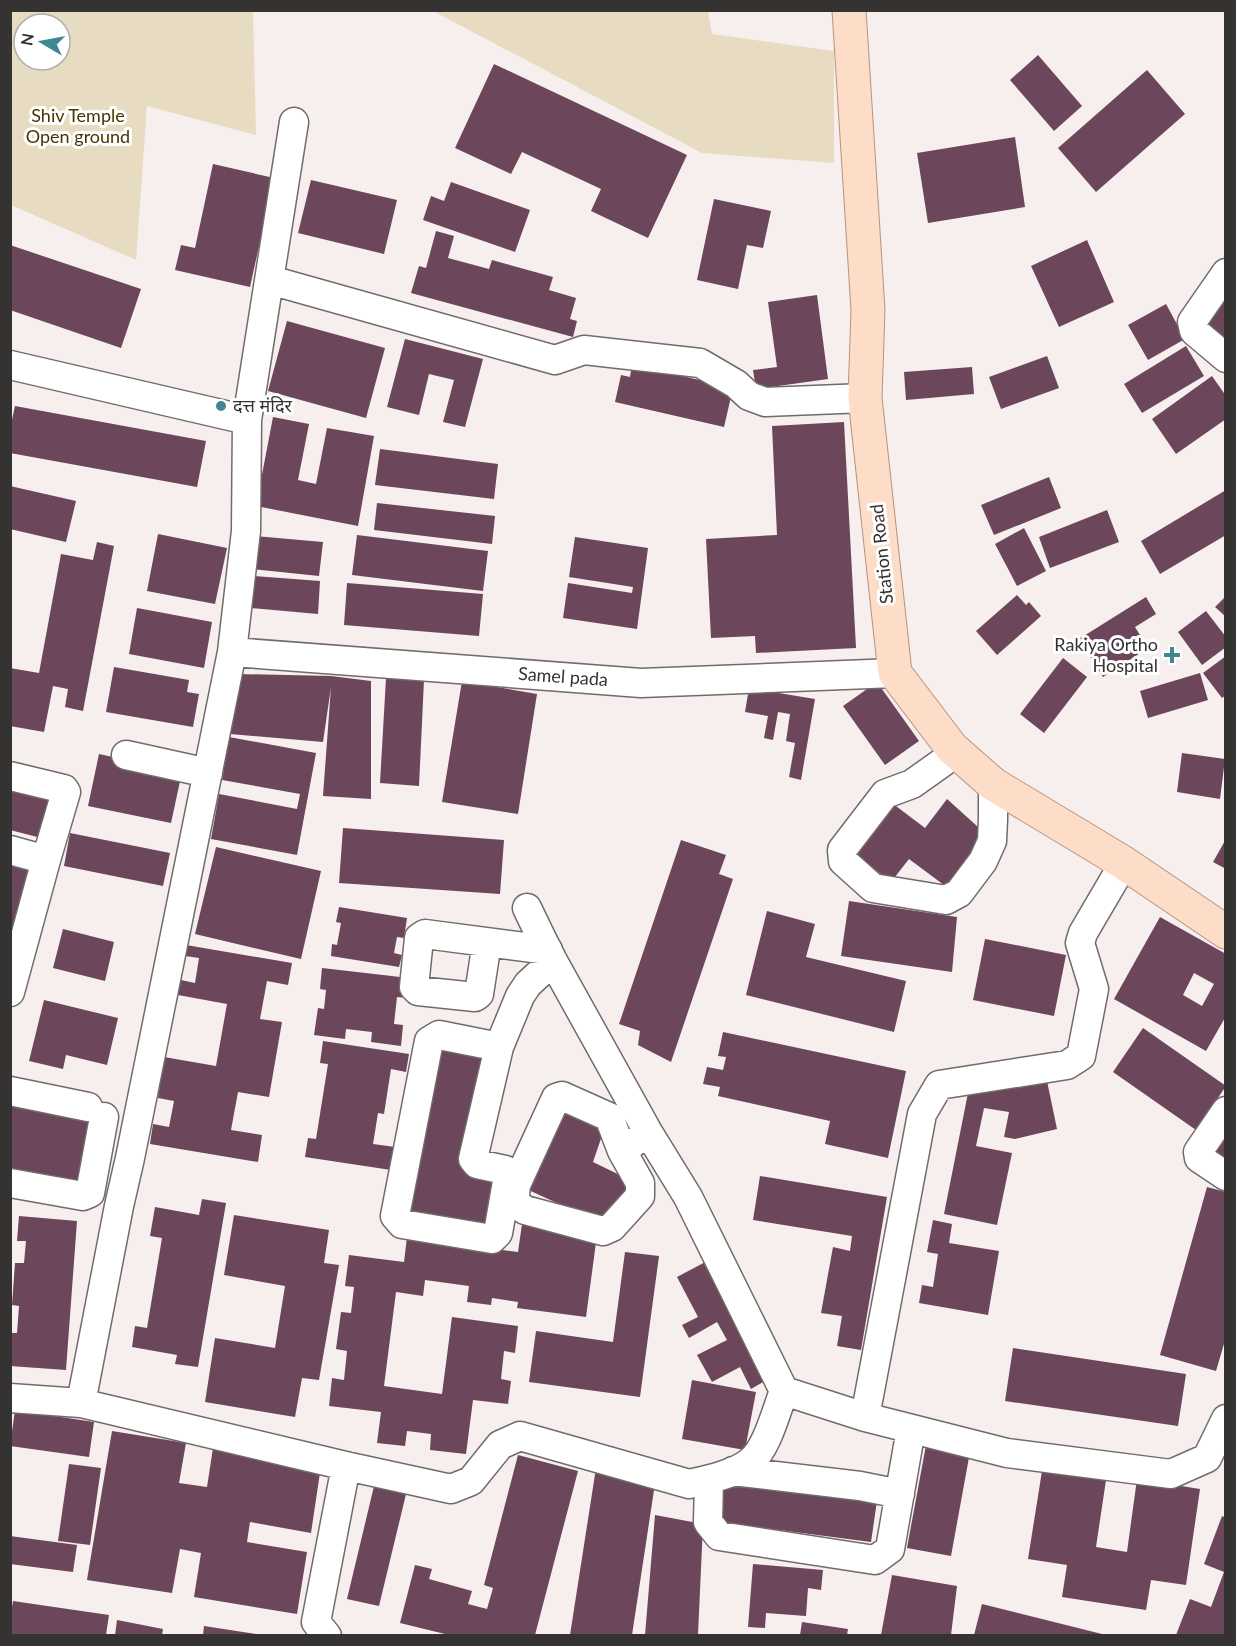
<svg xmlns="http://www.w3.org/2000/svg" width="1236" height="1646" font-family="Lato,'Noto Sans Devanagari',sans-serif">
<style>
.green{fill:#e7dcc1;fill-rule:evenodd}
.building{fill:#6c465a;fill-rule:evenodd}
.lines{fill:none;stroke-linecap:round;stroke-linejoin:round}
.minor-casing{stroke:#726b6b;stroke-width:31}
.major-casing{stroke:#b6937b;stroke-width:35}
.minor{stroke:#fff;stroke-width:28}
.major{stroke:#fdddc8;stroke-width:33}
.poi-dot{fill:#418793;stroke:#fff;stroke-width:2}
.labels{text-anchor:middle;stroke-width:6;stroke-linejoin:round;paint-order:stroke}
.park-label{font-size:18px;fill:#463500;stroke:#fff}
.poi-label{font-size:18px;fill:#353232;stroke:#fff;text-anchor:start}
.street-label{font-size:18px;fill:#353232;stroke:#fff}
</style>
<rect width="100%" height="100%" fill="#f7eeee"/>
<path class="green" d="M11,10L253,11L256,135L147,106L136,260L11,205ZM24,24H60V60H24Z
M433,11H708L712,34L834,51V163L702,153Z"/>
<path class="building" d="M1038,55L1082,106L1054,131L1010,80Z
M494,64L687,155L648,238L591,211L601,189L522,152L511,174L455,148Z
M1147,70L1185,114L1096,192L1058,148Z
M1015,137L1025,207L928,223L917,153Z
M213,164L274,178L250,287L175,270L181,245L195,248Z
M311,180L397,200L384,254L298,233Z
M451,182L530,210L515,252L423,220L431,196L444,201Z
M714,199L771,211L763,248L747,245L738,289L697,280Z
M436,231L454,236L448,258L489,269L492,260L553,277L549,290L576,298L570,319L577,321L573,337L411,293L419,266L426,268Z
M1087,240L1114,302L1059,327L1031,266Z
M10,245L141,289L121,348L10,310Z
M1226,287V345L1197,322Z
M817,295L828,379L756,389L753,370L777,367L768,302Z
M1166,304L1185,339L1148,360L1128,325Z
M287,321L385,348L366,418L268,391Z
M405,339L483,359L465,427L443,422L454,380L429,374L419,415L387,407Z
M1186,346L1204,376L1142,413L1124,384Z
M1047,356L1059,388L1001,409L989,377Z
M632,364L733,388L724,427L615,402L621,375L630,377Z
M972,367L974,394L906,400L904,372Z
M1212,376L1226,396V419L1176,454L1152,419Z
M15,406L206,441L197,487L10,453V429Z
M273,417L309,424L298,480L316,484L327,428L374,436L358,526L256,506Z
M844,422L856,648L756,653L755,636L711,638L706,539L777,535L772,426Z
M380,449L498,464L494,499L375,485Z
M1049,477L1061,508L994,535L981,505Z
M10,486L76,501L66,542L10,529Z
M1226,490V535L1160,574L1141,541Z
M377,503L495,516L492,544L374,530Z
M1107,510L1119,542L1050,568L1039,537Z
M1024,528L1046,571L1017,586L995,544Z
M158,534L227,548L215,604L147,591Z
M357,535L488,551L483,591L352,575Z
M255,536L323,542L319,576L252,569Z
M575,537L648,548L637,629L563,618L568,583L632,593L633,587L569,577Z
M97,542L114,546L83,711L65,707L68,689L53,686L44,732L10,726V668L39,673L61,554L93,560Z
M253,576L320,581L318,614L250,608Z
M347,583L483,594L479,636L344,625Z
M1017,595L1026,605L1029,602L1041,616L997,655L976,631Z
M1226,596V617L1215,607Z
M1146,597L1156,614L1135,627L1148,648L1103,677L1079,639Z
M137,608L212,622L204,668L129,654Z
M1206,611L1226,637V647L1202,665L1178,632Z
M1226,656V695L1222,698L1203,673Z
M1063,658L1087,677L1044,733L1020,714Z
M114,667L189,680L187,692L199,694L193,727L106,712Z
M1200,673L1208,700L1148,718L1140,691Z
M238,674L331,676L371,681V799L323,796L331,687L323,742L230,734Z
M386,678L424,680L419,786L380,783Z
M462,681L537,694L518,814L442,802Z
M877,682L919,741L885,765L843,706Z
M749,688L815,699L801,780L789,777L795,743L786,741L790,714L778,712L773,740L764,738L768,716L745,712Z
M229,737L316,753L297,855L211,839L219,794L297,809L300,794L222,780Z
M1182,753L1225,759L1220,799L1177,792Z
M99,754L182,772L171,823L88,806Z
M10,780L61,792L49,840L10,830Z
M947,799L988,836L952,891L909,859L891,882L850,850L888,800L925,828Z
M343,828L504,840L500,894L339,883Z
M70,833L170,853L163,886L64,866Z
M1226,839V869L1213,862Z
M681,840L726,855L719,874L733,879L671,1062L638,1045L640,1031L619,1024Z
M216,847L321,871L301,959L195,934Z
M10,858L39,866L10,971Z
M849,901L957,917L952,972L841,956Z
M339,907L407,918L404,938L397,937L394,953L402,955L399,967L331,956L332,944L337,945L341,923L336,922Z
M767,911L815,924L806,957L906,981L894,1032L746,995Z
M1160,917L1226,954V1016L1206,1051L1114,999ZM1194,973L1214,984L1202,1006L1183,995Z
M63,929L114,942L105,981L53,968Z
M985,939L1066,955L1054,1016L973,1000Z
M186,945L292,963L288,985L267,981L260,1019L282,1022L269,1097L238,1092L231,1130L262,1135L258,1162L150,1144L153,1124L169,1127L174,1101L158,1098L164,1057L216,1066L227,1004L178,995L181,980L195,983L199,958L185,956Z
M322,968L409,978L407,998L397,997L394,1024L403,1025L401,1046L371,1042L372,1032L346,1029L345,1039L314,1035L318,1008L324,1009L326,990L320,989Z
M44,1000L118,1018L107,1065L66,1055L63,1069L29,1061Z
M1143,1028L1226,1086L1196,1130L1113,1072Z
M723,1032L906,1071L888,1158L825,1144L830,1121L718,1096L720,1087L703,1084L707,1067L723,1070L726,1057L718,1056Z
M323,1041L409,1054L406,1072L391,1069L384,1114L378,1113L373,1144L395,1147L391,1170L305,1157L308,1138L316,1139L328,1064L320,1063Z
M435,1041L489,1052L465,1168L501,1176L490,1231L401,1212Z
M1047,1081L1057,1129L1015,1139L1004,1137L1009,1112L984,1108L976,1146L1012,1153L997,1225L944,1214L968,1093Z
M10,1099L97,1118L84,1190L10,1170Z
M560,1101L607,1121L593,1162L630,1180L609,1227L522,1187Z
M1226,1121V1163L1206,1150Z
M760,1176L887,1197L861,1350L837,1346L842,1316L821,1313L833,1247L850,1251L852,1236L753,1220Z
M1207,1187L1226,1192V1337L1216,1371L1160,1355Z
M202,1199L226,1203L198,1367L175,1364L177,1355L132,1347L135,1326L147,1328L162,1238L150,1236L155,1207L199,1215Z
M234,1215L329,1230L324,1263L339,1265L319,1380L302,1378L295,1417L205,1402L215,1338L275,1348L285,1286L224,1275Z
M19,1216L77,1221L66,1370L10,1366V1333H17L19,1306L12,1305L15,1263H24L26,1241H17Z
M933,1220L952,1224L949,1243L999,1251L988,1315L919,1303L922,1285L933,1287L938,1254L927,1252Z
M522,1224L597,1235L586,1317L517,1308L518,1302L492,1298L491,1305L467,1302L469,1286L425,1280L423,1296L396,1292L384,1386L442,1394L452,1317L518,1326L515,1353L504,1351L501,1379L511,1381L508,1404L473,1400L466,1454L430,1450L431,1434L407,1431L405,1446L377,1443L381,1412L329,1406L332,1378L344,1380L347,1351L336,1349L341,1312L351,1313L354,1287L345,1286L349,1255L404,1262L407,1237L518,1252Z
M625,1252L659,1256L640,1397L529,1382L536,1331L613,1342Z
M711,1259L772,1377L751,1389L740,1367L712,1382L697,1355L727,1340L717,1322L689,1338L682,1325L698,1317L677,1277Z
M1013,1348L1186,1374L1178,1426L1005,1401Z
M692,1380L756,1392L745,1450L682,1439Z
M15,1410L94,1422L89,1457L10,1446Z
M112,1431L186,1443L179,1483L207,1487L213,1448L321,1466L311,1533L250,1522L247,1542L307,1552L297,1614L194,1597L201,1553L180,1549L172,1593L87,1580Z
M926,1445L970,1452L951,1556L907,1548Z
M518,1455L578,1471L535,1635H449L400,1623L415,1565L432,1569L429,1579L472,1591L468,1604L487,1609L493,1588L484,1585Z
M69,1464L101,1468L90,1545L58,1541Z
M596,1468L656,1477L632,1635H570Z
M1042,1471L1106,1480L1096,1547L1127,1552L1137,1479L1200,1489L1186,1585L1151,1580L1146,1610L1062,1597L1067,1565L1028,1559Z
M725,1479L878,1494L871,1542L718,1522Z
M375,1482L407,1490L379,1606L347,1599Z
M655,1515L703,1524L698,1635H645Z
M1222,1516L1226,1518V1635H1176L1190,1599L1211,1607L1224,1572L1204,1564Z
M10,1536L77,1545L73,1572L10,1564Z
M753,1564L823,1570L821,1590L808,1588L806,1616L766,1613L765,1628L748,1627Z
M892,1575L957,1586L951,1635H881Z
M13,1601L109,1615L106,1635H10V1619Z
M982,1604L1106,1635H974Z
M117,1620L163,1629L162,1635H115Z
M802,1622L848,1629L847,1635H800Z
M204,1626L256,1634V1635H203Z"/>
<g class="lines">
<defs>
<path id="minor" d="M1226,273L1192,322L1194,331L1226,358
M270,280L555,360L584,350L700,363L736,384L749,396L765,402L865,398
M10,365L247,420L294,122
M232,652L641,683L895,673
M955,750L943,762L912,784L885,794L842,850L843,861L873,888L946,900L959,893L983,861L992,841L993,819V784
M126,755L208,773
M10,776L64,789L66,792L46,860
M10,850L46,860L10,992
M527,908L541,937L553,961L648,1132L688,1197L784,1391L865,1417L922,1114L939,1085L1067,1065L1081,1056L1094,989L1080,943L1083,933L1124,863
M487,942L479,994L475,997L418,991L414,987L419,938L425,934L548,950
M499,1047L439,1035L429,1041L395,1216L402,1224L492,1239L498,1233L508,1176L505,1170L477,1164L473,1159L499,1047L520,996L528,984L553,961
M10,1091L88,1107
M1226,1111L1198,1152L1199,1158L1226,1176
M622,1151L609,1117L562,1096L556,1098L516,1185L515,1195V1203L525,1210L603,1231L612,1227L640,1196V1183L622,1151L648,1132
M10,1183L83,1196L90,1193L104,1117
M10,1398L81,1403L119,1206L130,1158L232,652L246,531L247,420
M81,1403L346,1466L451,1489L471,1481L500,1445L520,1436L689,1484C707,1480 735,1474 750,1462C767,1449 776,1411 784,1391
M865,1417L1007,1453L1171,1474L1207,1458L1226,1419
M733,1471L860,1486L900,1494
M709,1480L708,1522L719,1536L875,1560L890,1549L911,1429
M327,1636L316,1622L346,1466"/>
<path id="major" d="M849,10L868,310L865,398L895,673L952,748L993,784L1124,863L1226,932"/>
</defs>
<use href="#minor" class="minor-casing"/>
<use href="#major" class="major-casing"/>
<use href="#minor" class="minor"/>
<use href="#major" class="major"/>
</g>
<g class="poi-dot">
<circle cx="221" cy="406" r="6"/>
<path d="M1169 646h6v6h6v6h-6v6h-6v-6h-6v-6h6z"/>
</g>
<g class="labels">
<g class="park-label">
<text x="78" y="122">Shiv Temple<tspan x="78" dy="21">Open ground</tspan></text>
</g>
<g class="poi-label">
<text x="233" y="412">दत्त मंदिर</text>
<text x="1158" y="651" text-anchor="end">Rakiya Ortho<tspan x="1158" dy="21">Hospital</tspan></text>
</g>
<g class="street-label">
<text transform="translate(882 554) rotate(-96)" y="6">Station Road</text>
<text transform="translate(563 677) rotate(4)" y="6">Samel pada</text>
</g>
</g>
<rect width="1236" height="1646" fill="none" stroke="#353232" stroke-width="24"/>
<g transform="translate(42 42) rotate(280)"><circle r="28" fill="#ffffff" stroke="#aeadad" stroke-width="1.5"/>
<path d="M0-4.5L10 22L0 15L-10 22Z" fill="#418793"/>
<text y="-9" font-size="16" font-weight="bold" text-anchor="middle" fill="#353232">N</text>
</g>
</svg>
